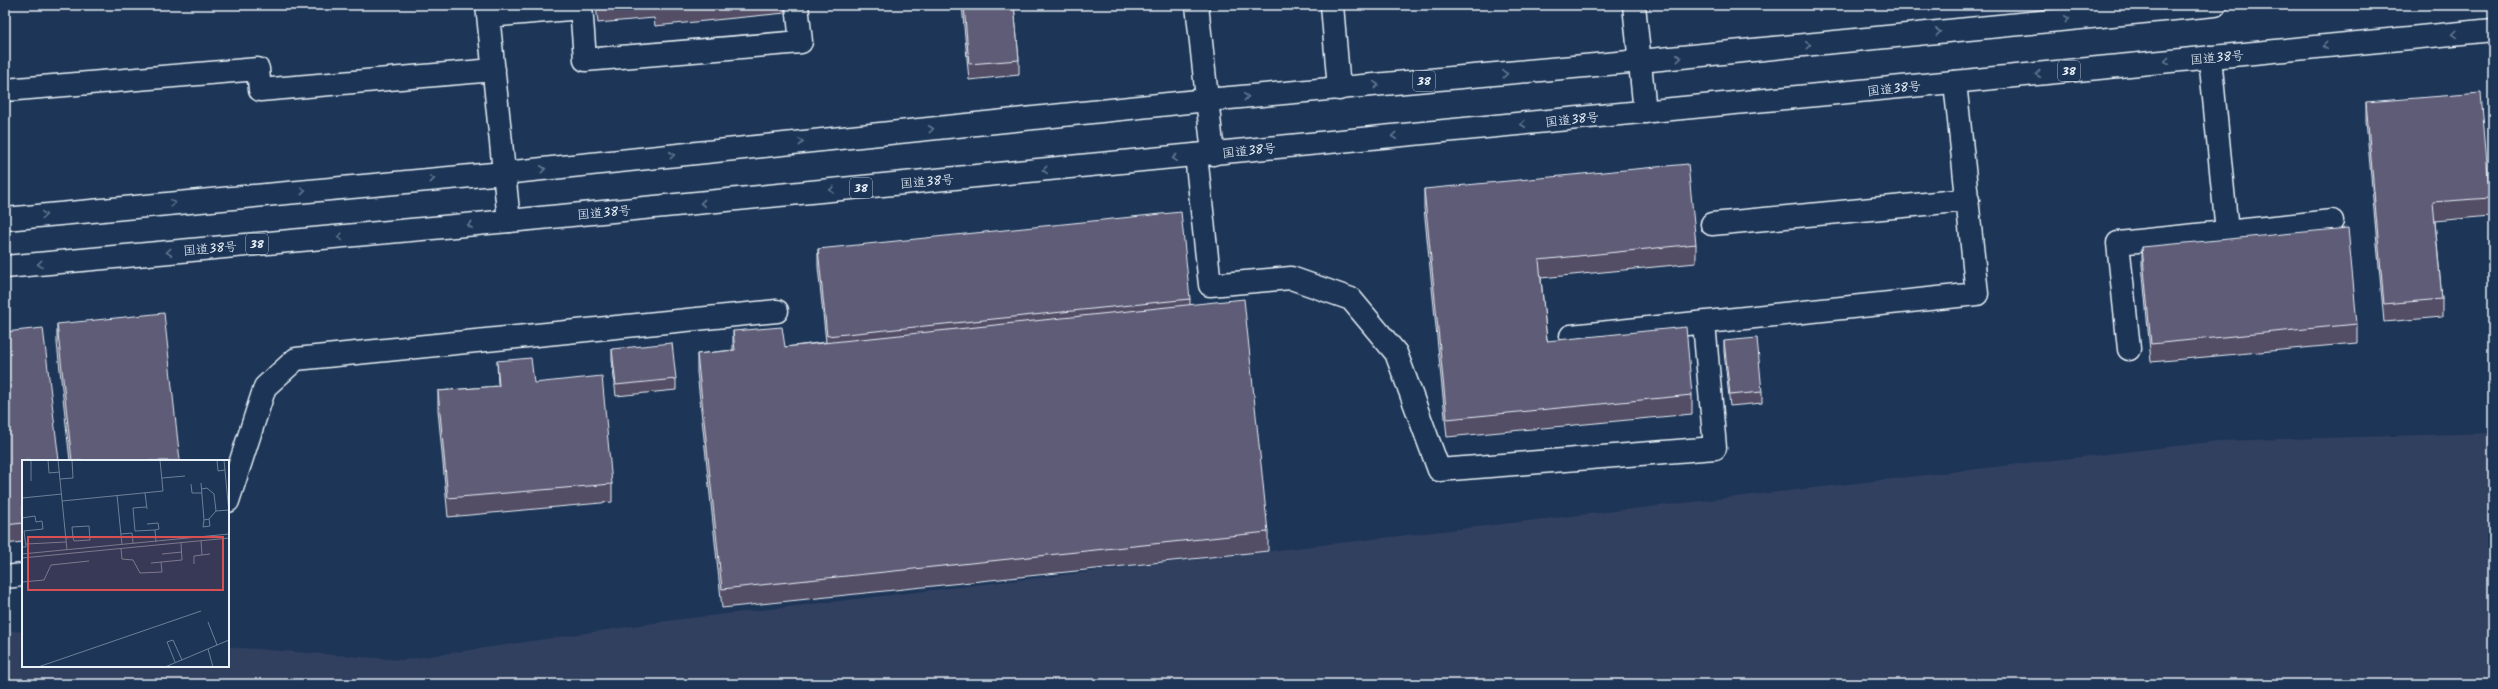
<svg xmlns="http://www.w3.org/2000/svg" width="2498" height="689" font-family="Kalam,'Klee One',sans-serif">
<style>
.built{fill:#314061}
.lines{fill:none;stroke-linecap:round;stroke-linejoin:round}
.minor-casing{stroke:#e8f1f8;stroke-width:25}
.highway-casing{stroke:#e8f1f8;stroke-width:25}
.minor{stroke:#1d3557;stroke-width:22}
.highway{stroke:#1d3557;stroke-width:22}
.wall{fill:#524e66;stroke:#e8f1f8}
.building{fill:#5f5b77;stroke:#e8f1f8}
.oneway{stroke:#64778f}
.labels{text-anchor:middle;stroke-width:3.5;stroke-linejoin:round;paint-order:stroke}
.shield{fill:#1d3557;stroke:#abb9c8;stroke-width:1}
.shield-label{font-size:12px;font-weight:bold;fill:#e8f1f8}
.street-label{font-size:13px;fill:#e8f1f8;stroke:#1d3557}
.inset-road{fill:none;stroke:#6e8097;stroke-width:1}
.view{fill:#da5052;fill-opacity:0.15;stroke:#da5052;stroke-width:2}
.inset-edge{fill:none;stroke:#e8f1f8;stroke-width:2}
</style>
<rect width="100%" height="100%" fill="#1d3557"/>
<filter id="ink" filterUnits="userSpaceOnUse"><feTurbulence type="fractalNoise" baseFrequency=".025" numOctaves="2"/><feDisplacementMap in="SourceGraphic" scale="8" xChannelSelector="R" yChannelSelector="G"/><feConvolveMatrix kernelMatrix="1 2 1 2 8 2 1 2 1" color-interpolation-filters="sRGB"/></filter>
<g filter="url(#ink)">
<path class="built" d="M2493,433V684H5V630L23,632V666H228V647L403,660L674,620L2219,441Z"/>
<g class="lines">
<defs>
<path id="minor" d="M487,5L509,221
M581,5L585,60L801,42L797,5
M1197,5L1213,154
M1332,5L1339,89
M1634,5L1645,112
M488,16L581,8
M2210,57L2227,232
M5,90L258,69L260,90L494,70
M1196,155L1210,285L1291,278L1351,299L1396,353L1439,470L1715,448L1704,323
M1712,224L1968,200
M1571,336L1977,294L1955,82
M2129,349L2118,243L2332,221
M228,501L265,387L296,359L777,311
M5,577L23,575"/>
<path id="highway" d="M5,219L504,173L1207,100L1640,61L2215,5
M5,267L509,221L2493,30"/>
</defs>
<use href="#minor" class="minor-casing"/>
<use href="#highway" class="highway-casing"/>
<use href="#minor" class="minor"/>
<use href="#highway" class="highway"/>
</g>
<path class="wall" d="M596,5H785V13L655,26L654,18L598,23Z
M962,5H1014L1019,60V75L969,80Z
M2366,102L2490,198V216L2435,221L2442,299V317L2384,322L2366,121Z
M1424,189L1696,244V263L1541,278L1547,341L1692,395V414L1447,437L1424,208Z
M2142,247L2357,324V343L2151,362L2142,265Z
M818,249L1190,299V304L1268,532V551L722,608L697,372V354L733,350V331L785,347L826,342L818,267Z
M57,324L180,461H70L57,343Z
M5,332L23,461V542L5,544Z
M1724,341L1762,392V403L1730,406L1724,352Z
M612,349L676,379V390L616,396L612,361Z
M497,361L612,484V502L448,517L438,410V391L498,386Z"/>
<path class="building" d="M654,5H677L655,7Z
M964,5H1014L1019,60L969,64Z
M2481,93L2490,198L2433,202L2442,299L2384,304L2366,102Z
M1688,164L1696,244L1539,260L1547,341L1686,327L1692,395L1447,419L1424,189Z
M1181,212L1190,299L827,336L818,249Z
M2348,228L2357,324L2151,344L2142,247Z
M1244,299L1268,532L722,589L697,354L735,350L733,331L782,327L785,347Z
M164,313L180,461H72L57,324Z
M43,328L59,461H23V523L5,525V332Z
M1757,338L1762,392L1730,395L1724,341Z
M672,343L676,379L616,385L612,349Z
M531,358L534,383L602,376L612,484L448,498L438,391L499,386L497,361Z"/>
<defs><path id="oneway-chevron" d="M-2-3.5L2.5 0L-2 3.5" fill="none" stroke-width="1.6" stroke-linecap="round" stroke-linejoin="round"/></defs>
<g class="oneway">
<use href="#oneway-chevron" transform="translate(2067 19) rotate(-6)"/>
<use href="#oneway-chevron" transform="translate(1938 32) rotate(-6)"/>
<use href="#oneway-chevron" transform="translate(2454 34) rotate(175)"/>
<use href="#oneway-chevron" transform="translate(1808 45) rotate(-6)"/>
<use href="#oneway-chevron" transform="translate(2325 46) rotate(175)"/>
<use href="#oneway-chevron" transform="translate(1679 58) rotate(-6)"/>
<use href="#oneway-chevron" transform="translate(2167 61) rotate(174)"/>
<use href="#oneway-chevron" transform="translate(1505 74) rotate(-5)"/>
<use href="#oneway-chevron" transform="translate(2038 74) rotate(174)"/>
<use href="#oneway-chevron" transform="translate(1376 85) rotate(-5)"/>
<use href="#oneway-chevron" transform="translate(1246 97) rotate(-5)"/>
<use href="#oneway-chevron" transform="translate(1523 124) rotate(174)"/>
<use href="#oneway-chevron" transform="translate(931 129) rotate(-6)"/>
<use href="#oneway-chevron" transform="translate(1394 136) rotate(174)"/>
<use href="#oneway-chevron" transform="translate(801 142) rotate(-6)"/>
<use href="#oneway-chevron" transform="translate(672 155) rotate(-6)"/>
<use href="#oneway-chevron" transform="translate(1175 158) rotate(175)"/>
<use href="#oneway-chevron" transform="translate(543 169) rotate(-6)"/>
<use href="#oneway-chevron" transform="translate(1045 170) rotate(175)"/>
<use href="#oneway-chevron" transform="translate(432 179) rotate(-5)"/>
<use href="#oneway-chevron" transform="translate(832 190) rotate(175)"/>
<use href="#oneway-chevron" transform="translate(303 191) rotate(-5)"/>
<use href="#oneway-chevron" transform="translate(173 203) rotate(-5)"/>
<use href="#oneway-chevron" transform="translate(703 203) rotate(175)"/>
<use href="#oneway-chevron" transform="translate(44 215) rotate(-5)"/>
<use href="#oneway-chevron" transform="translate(470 225) rotate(175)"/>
<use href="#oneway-chevron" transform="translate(340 237) rotate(175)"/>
<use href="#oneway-chevron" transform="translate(169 252) rotate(175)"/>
<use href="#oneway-chevron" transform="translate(40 264) rotate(175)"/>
</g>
</g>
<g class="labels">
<g class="shield">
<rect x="2058" y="61" width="22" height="20" rx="3"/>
<rect x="1413" y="71" width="22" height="20" rx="3"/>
<rect x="850" y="178" width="22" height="20" rx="3"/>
<rect x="246" y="234" width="22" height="20" rx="3"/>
</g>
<g class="shield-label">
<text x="2069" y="75">38</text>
<text x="1424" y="85">38</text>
<text x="861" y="192">38</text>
<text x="257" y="248">38</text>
</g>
<g class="street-label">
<text transform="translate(2217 57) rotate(-5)" y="5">国道38号</text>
<text transform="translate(1894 88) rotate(-6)" y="5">国道38号</text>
<text transform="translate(1572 119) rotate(-6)" y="5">国道38号</text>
<text transform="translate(1249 150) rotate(-6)" y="5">国道38号</text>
<text transform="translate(927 181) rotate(-5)" y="5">国道38号</text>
<text transform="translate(604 212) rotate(-5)" y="5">国道38号</text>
<text transform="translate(210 248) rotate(-5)" y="5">国道38号</text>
</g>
</g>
<g transform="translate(22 460)">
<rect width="207" height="207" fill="#1d3557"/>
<path class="inset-road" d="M9,0V21M26,0L27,13L38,12M36,0L45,90M195,0L196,11L203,10M202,0L207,53M140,18L163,16M38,19L51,18L50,0M179,23L182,60L187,59L194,51L192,34L185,28L180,29M169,24L170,33H180M123,33L125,49M95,35L100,85M0,38L40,34M40,41L141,31L138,0M124,47L111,48L113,71L133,70L134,82M194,51L207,50M0,58L13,56L14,62L20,61L21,69L2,71L4,87H0M182,60L181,67L188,66L187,59M125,64L136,63L137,69L133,70M99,74L110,73L111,83M44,78L51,77L50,67L67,66L68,80L52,81L51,77M179,81L180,95M4,84L44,82M99,89L100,99L111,100L118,113L140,112L139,102M0,94L207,74M140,94L160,92M0,98L207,78M129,103L160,100L159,83M172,104V96L188,94M0,122L22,120L29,105L67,101M186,162L195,185M186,189L191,207M153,202L145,182L151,180L160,200M16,207L179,151M143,207L207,180"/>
<path class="view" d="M6,77H201V130H6Z"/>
<rect width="207" height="207" class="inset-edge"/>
</g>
<rect width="2498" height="689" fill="none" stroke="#1d3557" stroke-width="20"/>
<rect x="10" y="10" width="2478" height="669" fill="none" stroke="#e8f1f8" stroke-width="1.5" filter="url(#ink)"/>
</svg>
